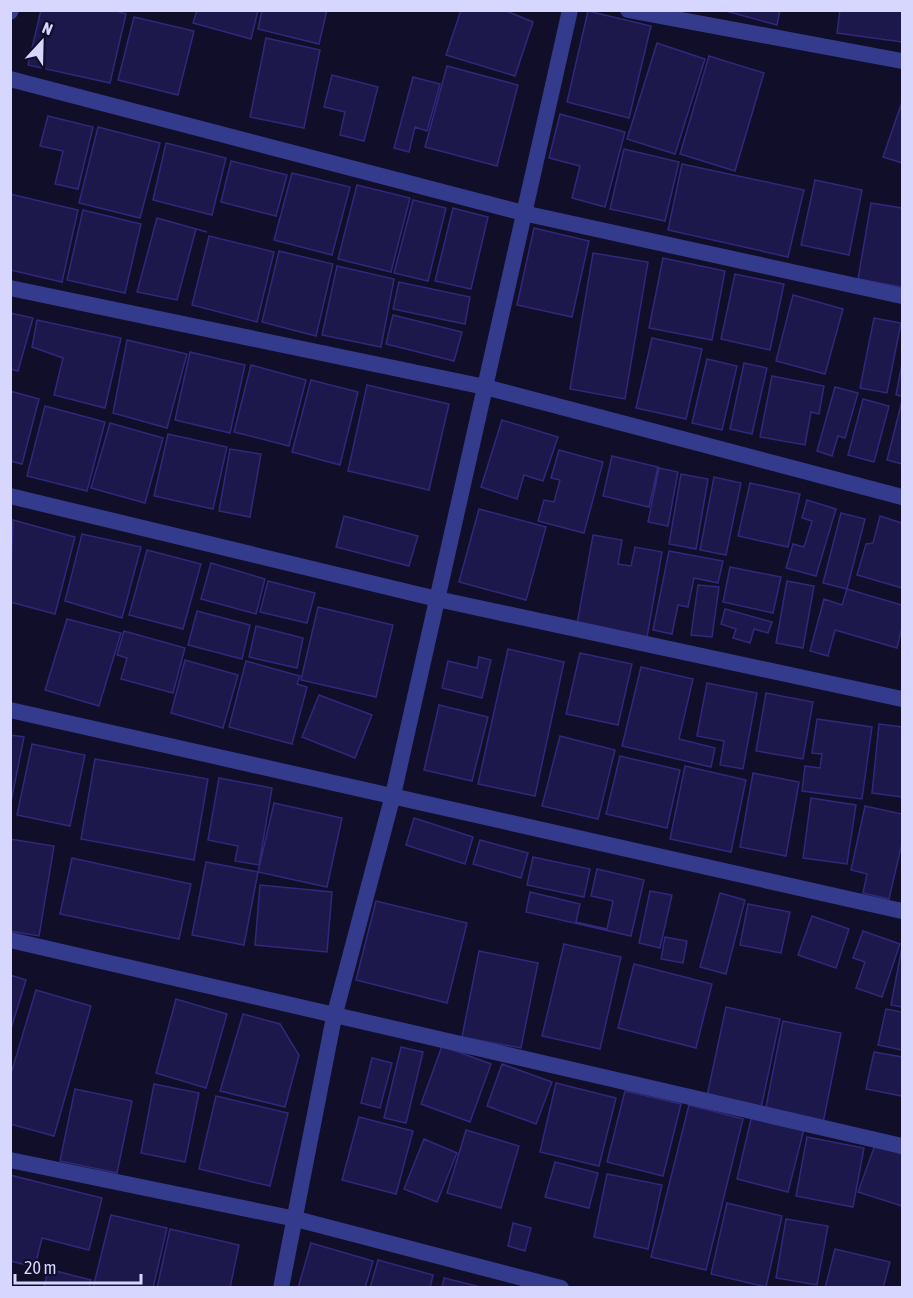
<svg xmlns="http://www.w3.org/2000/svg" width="913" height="1298" font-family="'Asap Condensed',sans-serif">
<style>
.building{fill:#1d184c;stroke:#30287a;stroke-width:1.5}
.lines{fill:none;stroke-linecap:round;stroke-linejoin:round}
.minor{stroke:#353b8c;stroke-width:16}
</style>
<rect width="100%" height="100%" fill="#100e29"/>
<path class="building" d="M41,10H113L126,14L110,83L28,65Z
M197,10H258L251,39L193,23Z
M262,10H327L319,44L258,29Z
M461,10H504L533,22L515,76L446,55Z
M722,10H780L777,25Z
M840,10H902V42L837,33Z
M588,11L651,26L629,118L567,102Z
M134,17L194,31L178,95L118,80Z
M266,38L320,50L304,128L250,117Z
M657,43L705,59L675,154L627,139Z
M709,56L764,73L735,171L680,154Z
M447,66L518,85L497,166L425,147Z
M332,75L378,87L364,141L340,135L345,112L324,107Z
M413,77L440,84L427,131L415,127L409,152L394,148Z
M902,102V163L883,157Z
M560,114L625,132L605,207L572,198L580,166L549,158Z
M48,116L93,127L78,189L55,184L63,151L40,146Z
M98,127L160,143L140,218L79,203Z
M166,143L226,158L212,215L153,200Z
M624,149L679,162L665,221L610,209Z
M231,161L287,175L276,216L221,202Z
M682,164L804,190L788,257L668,230Z
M292,173L350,187L332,255L274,240Z
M815,180L862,190L849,255L801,245Z
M357,185L410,198L391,272L338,259Z
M10,194L78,210L62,282L10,270Z
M413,200L446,208L428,281L394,273Z
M871,203L902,208V287L858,279Z
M453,208L488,217L471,289L435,281Z
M83,210L141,224L125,293L67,280Z
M157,218L207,232L196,229L177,300L137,292Z
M534,228L589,241L572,317L517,305Z
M209,236L274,252L257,322L192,305Z
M279,251L333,264L316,336L262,322Z
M593,253L648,262L625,399L570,389Z
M663,258L725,271L712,340L649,328Z
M337,266L394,279L381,347L322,335Z
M735,274L784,284L770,350L721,339Z
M399,282L470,297L465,324L393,309Z
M793,295L843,309L825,374L776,361Z
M10,313L33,318L18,371L10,369Z
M393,315L462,332L454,361L386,344Z
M874,318L901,323L887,393L860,388Z
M37,320L121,338L105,408L54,395L63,358L32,347Z
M652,338L702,349L686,419L636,408Z
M127,340L187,354L167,428L113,413Z
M190,352L245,365L230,433L175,420Z
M707,359L737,366L722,430L692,423Z
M744,363L767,368L752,434L730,429Z
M902,364V396L896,395Z
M251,365L306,380L289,446L234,432Z
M772,376L824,386L819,414L811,412L805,445L760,437Z
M311,380L358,392L340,465L292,452Z
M367,385L449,404L429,490L348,471Z
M835,387L858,393L845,438L838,436L832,456L817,451Z
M10,391L39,399L22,464L10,461Z
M863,399L889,406L874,462L848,455Z
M902,401V464L887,460Z
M45,406L105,422L87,491L27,476Z
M502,420L558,437L543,481L524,475L517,499L481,487Z
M110,423L163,438L145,503L91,488Z
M168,434L227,447L213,509L154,496Z
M230,449L261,454L250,517L219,511Z
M559,450L603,462L584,533L538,521L544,500L554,502L560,480L551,478Z
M612,456L658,467L649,507L603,496Z
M659,468L678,472L668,526L648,522Z
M681,474L708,479L696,549L669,544Z
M714,477L741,483L726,555L700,550Z
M750,483L800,494L788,547L738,536Z
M807,500L836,509L816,576L786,568L793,544L804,547L812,521L802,518Z
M479,509L546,527L526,600L459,582Z
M841,513L865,519L847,589L823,583Z
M344,516L418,536L409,566L336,547Z
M880,516L902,523V588L857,575L866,544L873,543Z
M13,520L75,537L55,614L10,602Z
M82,534L141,547L122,618L65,601Z
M593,535L622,540L618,564L631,566L635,547L662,552L647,637L577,624Z
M147,550L201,564L183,629L129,615Z
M669,551L723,561L718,583L694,578L688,607L678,605L672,634L653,630Z
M211,563L265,579L256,614L201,599Z
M730,567L781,577L773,613L723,602Z
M268,581L315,593L307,623L260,612Z
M787,581L814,586L803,648L776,643Z
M698,585L719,587L712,637L691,635Z
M847,589L902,605V627L897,648L835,630L828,656L810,651L824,599L842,605Z
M318,607L393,625L376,697L301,680Z
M725,609L772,622L768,633L754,629L750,643L733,638L736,629L721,624Z
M197,611L250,625L242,659L188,645Z
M67,619L121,633L99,706L45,690Z
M256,626L303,638L297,668L249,657Z
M124,631L185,648L173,693L121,679L127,658L117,655Z
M508,649L564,662L535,796L478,784Z
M580,653L632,664L618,725L566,714Z
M479,657L491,660L482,698L442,688L448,661L477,668Z
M185,660L238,675L223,728L171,713Z
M246,661L300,676L297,684L307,687L292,744L229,727Z
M641,667L693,679L679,739L715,748L711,767L622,746Z
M707,683L757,693L743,769L720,765L724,741L697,736Z
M766,693L813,702L803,759L756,751Z
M319,695L372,715L355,758L302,737Z
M439,705L488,717L472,781L424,770Z
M817,719L872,727L862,799L802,791L805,766L820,768L822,754L812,753Z
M879,724L902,727V797L872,793Z
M10,735L24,737L11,802H10Z
M560,736L615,750L598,819L542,806Z
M32,744L85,755L70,826L17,815Z
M620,756L680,770L667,828L606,814Z
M95,759L208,779L194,860L81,839Z
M685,766L746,780L731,852L670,839Z
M753,773L799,782L786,856L740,847Z
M219,778L272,788L259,865L235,861L238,846L208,840Z
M811,798L856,805L847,864L803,858Z
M274,803L342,818L327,887L258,872Z
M865,806L902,814V843L889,899L863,893L867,874L851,870Z
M414,818L473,837L465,864L406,845Z
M10,839L54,846L39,936L10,931Z
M480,840L528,853L521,878L473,864Z
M533,857L590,869L584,897L527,885Z
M72,858L191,884L179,939L60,914Z
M206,862L258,872L244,945L192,935Z
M597,869L644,880L631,936L526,912L530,892L580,904L576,922L607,929L613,901L591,896Z
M260,885L332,892L327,952L255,945Z
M650,891L672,895L660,948L639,943Z
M720,893L745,900L726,974L700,967Z
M376,901L467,923L447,1003L356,980Z
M748,904L790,912L781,953L740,945Z
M812,916L849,929L836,968L798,955Z
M863,931L900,944L882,997L856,988L865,962L853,958Z
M665,937L687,941L683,963L661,959Z
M564,944L621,957L600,1049L542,1036Z
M902,947V1007L891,1005Z
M479,951L538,963L521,1048L462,1037Z
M634,964L712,984L696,1048L618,1028Z
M10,975L26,980L10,1032Z
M36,990L91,1006L54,1136L10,1124V1077Z
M176,999L227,1014L206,1088L156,1073Z
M726,1007L780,1019L761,1108L707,1096Z
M886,1009L902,1012V1050L878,1045Z
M243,1014L280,1024L299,1055L285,1107L220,1091Z
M783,1021L841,1033L823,1123L765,1112Z
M442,1046L491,1064L470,1122L421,1104Z
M401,1047L423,1052L406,1123L384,1118Z
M874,1052L902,1057V1096L866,1089Z
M372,1058L392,1063L380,1108L361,1103Z
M502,1064L552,1082L536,1124L487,1106Z
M556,1083L616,1098L599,1166L540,1152Z
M154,1084L199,1093L185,1162L141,1153Z
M75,1089L132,1101L117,1173L60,1161Z
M625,1091L681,1104L663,1176L607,1162Z
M216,1096L288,1113L270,1186L199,1169Z
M689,1105L743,1119L706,1270L651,1257Z
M752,1115L804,1129L788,1192L737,1179Z
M359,1117L413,1131L396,1194L342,1180Z
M466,1130L519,1146L501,1208L447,1193Z
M807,1137L864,1148L853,1207L796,1196Z
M424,1139L457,1153L437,1202L404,1189Z
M875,1145L902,1154V1206L858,1192Z
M555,1162L598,1173L589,1208L545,1197Z
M607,1174L662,1185L648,1249L594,1237Z
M10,1175L102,1198L89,1250L42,1238L35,1267L10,1261Z
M727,1203L782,1216L766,1287L711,1274Z
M111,1215L167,1228L153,1288H93Z
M786,1219L828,1226L817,1285L776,1278Z
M513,1223L531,1228L525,1251L508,1246Z
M170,1229L239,1245L230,1288H157Z
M311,1243L373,1261L365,1288H298Z
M835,1249L890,1262L883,1288H825Z
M378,1260L433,1275L430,1288H370Z
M48,1269L91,1280L89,1288H44Z
M444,1278L485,1288H442Z"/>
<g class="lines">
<path class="minor" d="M628,10L902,61
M10,12L11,10
M10,79L523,213L902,296
M10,288L485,387L902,497
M10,496L437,599L902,699
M10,710L902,911
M10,940L902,1146
M10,1160L296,1219L561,1288
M281,1288L334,1017L393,795L570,10"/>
</g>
<rect width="913" height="1298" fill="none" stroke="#d7d6ff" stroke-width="24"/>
<g transform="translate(42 42) rotate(22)" stroke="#100e29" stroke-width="4.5" paint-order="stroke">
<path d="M0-4.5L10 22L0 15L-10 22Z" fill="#d7d6ff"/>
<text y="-9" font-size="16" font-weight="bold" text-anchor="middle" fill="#d7d6ff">N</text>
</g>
<path d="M15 1274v9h126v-9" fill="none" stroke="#d7d6ff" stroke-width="3"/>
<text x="24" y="1274" font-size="18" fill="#d7d6ff" stroke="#100e29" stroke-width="4.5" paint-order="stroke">20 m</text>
</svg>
